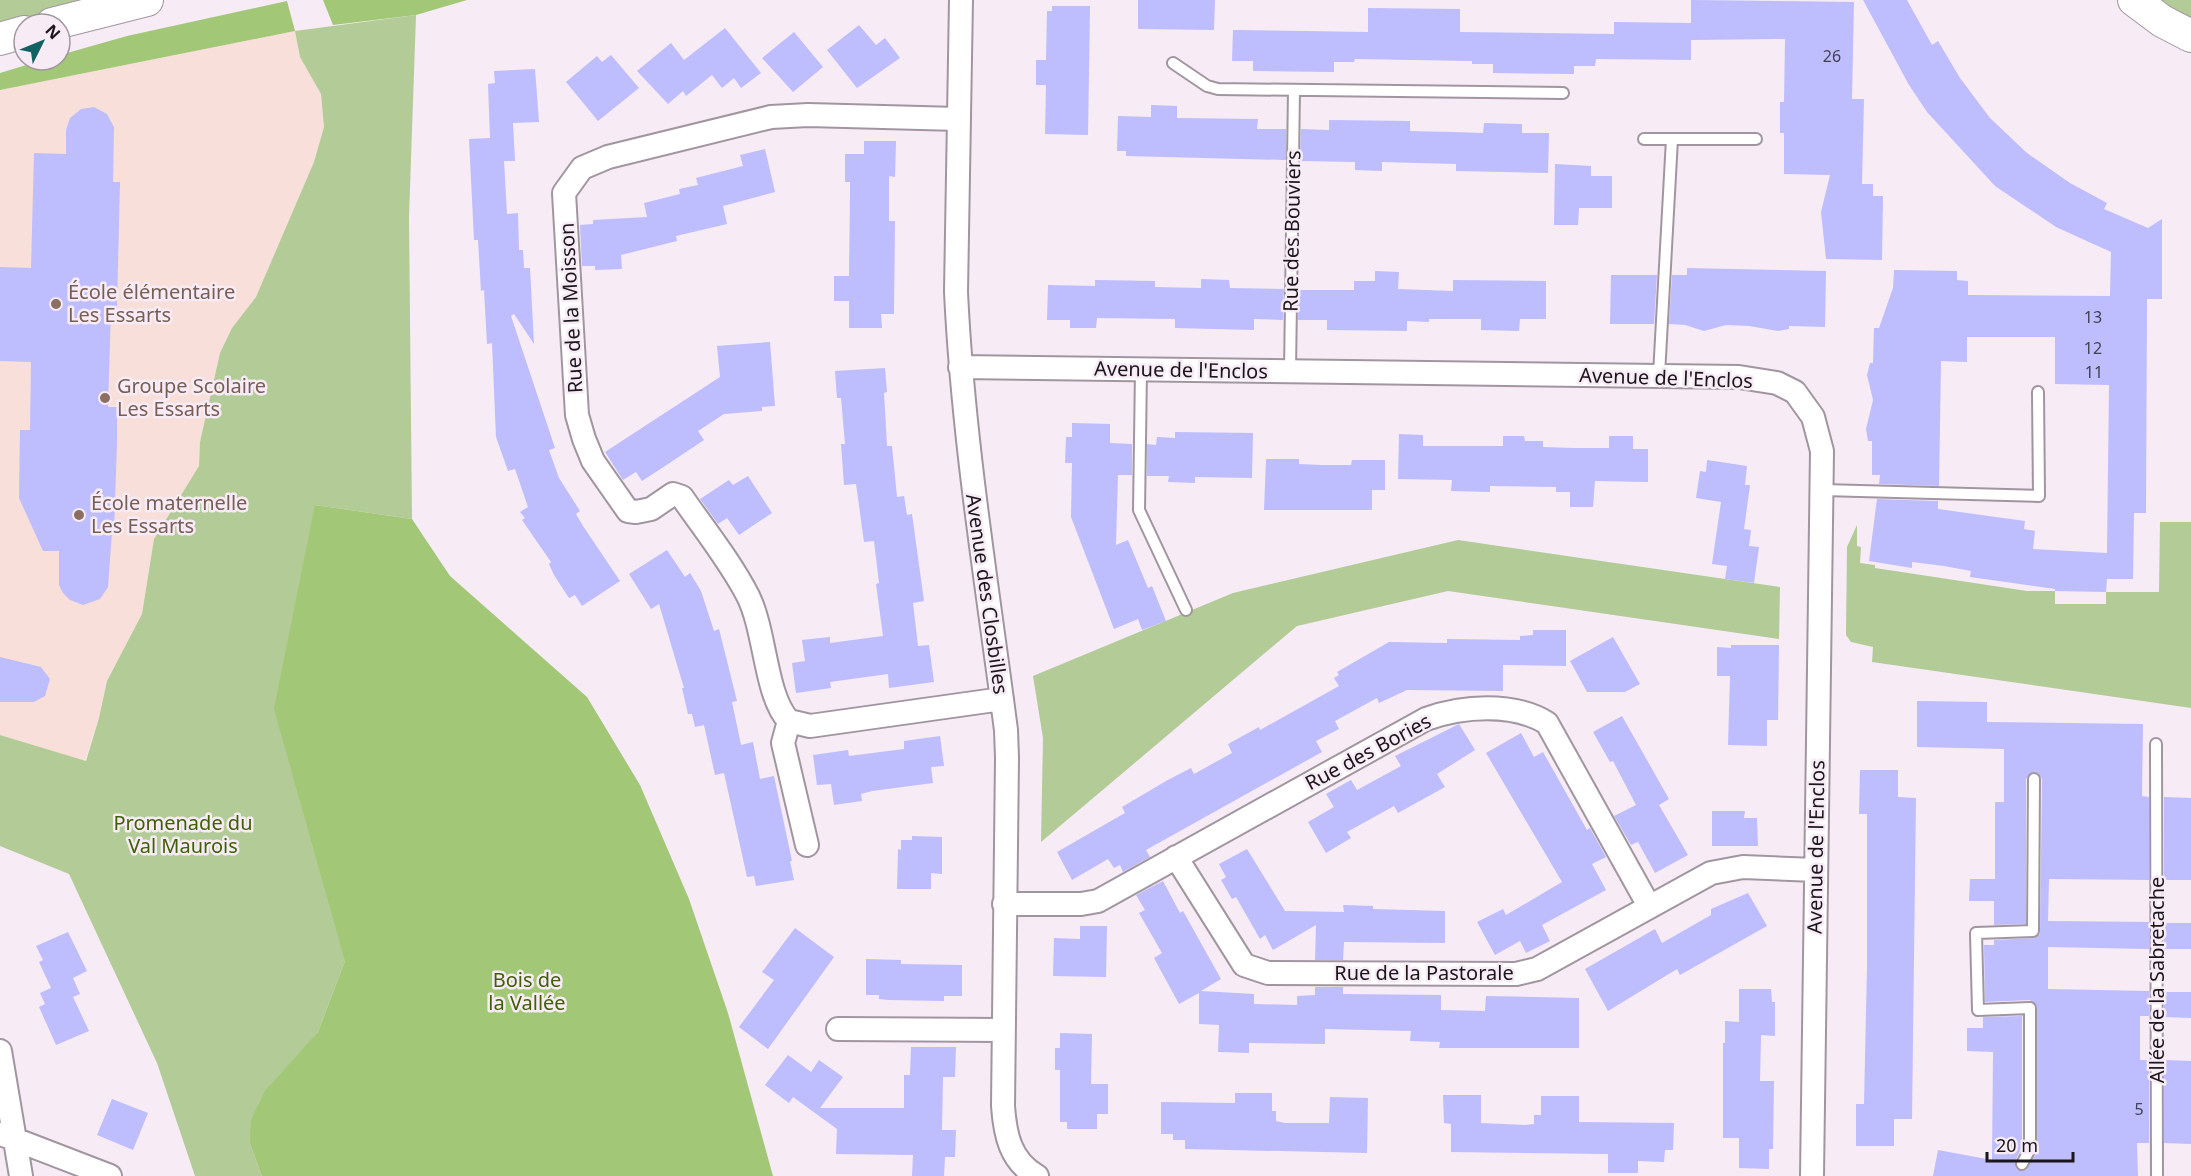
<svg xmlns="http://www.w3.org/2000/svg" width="2191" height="1176" font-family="'Noto Sans',sans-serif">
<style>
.education{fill:#f9dfd9}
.green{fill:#b2cb97}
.forest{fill:#a2c776}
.building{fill:#bebdfe}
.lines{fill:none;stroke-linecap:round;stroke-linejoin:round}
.lane-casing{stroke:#a196a0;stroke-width:14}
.street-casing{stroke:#a196a0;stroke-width:26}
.secondary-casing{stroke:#a196a0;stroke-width:34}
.lane{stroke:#fff;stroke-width:10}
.street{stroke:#fff;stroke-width:22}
.secondary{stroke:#fff;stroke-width:32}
.education-dot{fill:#8d6e63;stroke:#f7ebf6;stroke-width:2}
.labels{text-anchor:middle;stroke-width:5;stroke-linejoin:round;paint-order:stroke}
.number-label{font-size:16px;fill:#434053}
.street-label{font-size:20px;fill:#1a161a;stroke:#f7ebf6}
.education-label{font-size:20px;fill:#785e54;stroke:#f7ebf6;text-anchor:start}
.park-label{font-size:20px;fill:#3f5f03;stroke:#f7ebf6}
</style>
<rect width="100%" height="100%" fill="#f7ebf6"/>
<path class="education" d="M295,31L300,57L321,94L324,127L314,162L256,297L232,328L220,353L200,442L199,466L154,539L142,614L107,681L99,718L85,761L0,735V90Z"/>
<path class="green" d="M0,0H96L0,27Z
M2159,0H2191V19Z
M416,15L409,217L412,519L315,505L345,961L318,1032L300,1054L250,1144L262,1176H195L157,1063L69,874L0,846V735L86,761L99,718L107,681L142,614L154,539L199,466L200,442L220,353L232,328L256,297L314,162L324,127L321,94L300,57L295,31Z
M2160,522H2191V708L1872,662L1873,647L1851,642L1846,635L1847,547L1857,525V546L1861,547L1860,563L1875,565V568L2027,591H2055V604H2106V592H2159Z
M1458,540L1780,587L1779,639L1448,591L1297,626L1041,842L1043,738L1033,676L1233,593Z"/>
<path class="forest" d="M323,0H467L416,15L333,25Z
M287,1L295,31L0,90V73L43,60H60V55L127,36Z
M315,505L412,519L450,576L587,697L640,785L689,899L728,1013L773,1176H262L250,1144L251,1120L265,1091L318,1032L345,961L274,709Z"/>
<path class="building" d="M1138,0H1215L1214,30L1138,29Z
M1691,0L1854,2L1852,99H1864L1862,184H1873V196H1883L1882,260L1826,259L1821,212L1830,175L1784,174V133H1780V102H1784L1785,39L1691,40Z
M1863,0H1907L1932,45L1938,41L1960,78L1990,118L2027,153L2070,183L2107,203L2104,209L2148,228L2162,219V299H2147L2146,513H2134L2133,579H2107L2106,592L2055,591V589L1970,577L1971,571L1944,566L1912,562V568L1869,561L1877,499L1938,501V509L2025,521L2024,529L2035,531L2033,549L2107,553L2109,385L2055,384V337H1967V362L1941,361L1939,486L1879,484L1880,475H1872V441H1868L1866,429L1873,400L1867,375L1870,363H1873L1874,328H1879L1893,288L1894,270L1957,271V280L1968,281V295L2110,296L2111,252L2056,227L1995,186L1927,112L1909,85Z
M1052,6H1090L1088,135L1045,134L1046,85H1036V60H1046L1047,11H1052Z
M1368,8L1460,9V32L1614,34V22L1691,23V60L1596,59L1595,66H1574V74L1493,73V64H1472V61L1355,59L1354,62H1334V72L1253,71V61H1232L1233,30L1368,32Z
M859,25L876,45L885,38L900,58L857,88L827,50Z
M725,28L761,73L741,88L734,78L722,88L712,75L686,96L683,91L668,104L637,71L671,43L684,60Z
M794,32L823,67L793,92L762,58Z
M611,55L639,88L598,121L566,82L597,56L602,62Z
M535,69L539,122L513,123L515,161H504L507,214L518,213L519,250H523L524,268H530L534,344L514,314L511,316L555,448L549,450L559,478L580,511L576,514L583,526L620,581L582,606L575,595L569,598L554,575L549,564L551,562L522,520L525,518L520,512L528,507L515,469L508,471L496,437L492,343L487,344L484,290L481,291L478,240H474L469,139L490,138L488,84L495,83L494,71Z
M1151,105L1177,106V118L1258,119L1257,129H1286V160L1126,156V151H1117L1118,116L1151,117Z
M94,107L107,114L114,127L113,182H120L117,308H111L108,407H117V443L114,532H112L108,587L100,599L83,605L70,600L63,593L59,585V551H43L19,498L20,430H30L31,362L0,361V267L31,268L34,153L66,154V130L70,118L81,109Z
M1329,120L1410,121V131L1452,132L1483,133L1484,123L1522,124V133H1549L1548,173L1456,171V164L1382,162V171L1355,170V162L1300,161L1301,129L1329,130Z
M864,141H896L895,177L889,176V221H895L894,314H881L882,328H849V301H834V276H849L850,194V182H845V154H864Z
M765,149L775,192L723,206L727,224L676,236L677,241L621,255L622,269L595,270V266H582L580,225L593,224V220L647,217L644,203L680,194L679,189L698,185L696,178L743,166L740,155Z
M1555,164L1591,166V176H1612V208H1579L1578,225H1554Z
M1687,268L1826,271L1825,327L1789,326V329L1778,331L1749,326L1726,325L1704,331L1685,325L1669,324L1672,275H1687Z
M1375,271L1399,272L1398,289L1453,291V280L1546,281V319H1520L1519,331L1481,330V319H1429V322L1407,321V331L1327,330V320H1298L1299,290H1354V281H1375Z
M1611,275H1657L1654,324H1610Z
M1201,279L1229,280L1230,288L1284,289L1283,320L1254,319V330L1175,328V319L1097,318L1096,328H1070V320H1047L1048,285L1095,286V280L1155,281V287L1201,288Z
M770,342L775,406L762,407V411L724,414L698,431L704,440L662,468L642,481L636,472L623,480L605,452L720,377L717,346Z
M885,368L887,392L884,393L887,446H892L897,497L904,496L907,515L912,514L924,601L913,603L918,646L929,645L934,682L889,688L888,674L830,682L831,688L796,693L792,663L805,661L802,640L830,637V643L883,636L876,584L879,583L874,541L864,542L856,484L844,485L841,444H845L841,398H837L835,371Z
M1072,423L1110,424V443L1132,444V475H1118L1116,545L1128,540L1148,588L1152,586L1166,621L1142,630L1138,619L1114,629L1071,517L1072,463H1065L1066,437H1072Z
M1175,432L1253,433L1252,478L1195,477V483L1168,482L1169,476H1147V444L1156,445L1157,437L1175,438Z
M1399,434L1423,435V446H1503V436H1524L1525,441H1543V447L1574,448H1609V436H1633V449H1648V482L1595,481L1593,507H1570V492H1556V487L1490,486V492L1451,491L1452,480L1398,479Z
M1266,459H1299V464L1322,465H1351L1352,460H1385V490H1372V510H1264Z
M1707,460L1747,466L1745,485H1750L1744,529L1751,530L1749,546L1759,547L1754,583L1725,579L1727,566L1712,564L1721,502L1696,498L1700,471L1706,472Z
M748,476L772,513L739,535L727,518L718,524L700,499L729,480L733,485Z
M667,550L685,577L690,573L701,591L714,631L719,629L737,701L732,702L741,745L753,742L760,779L774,776L792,861H790L794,880L756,886L754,876L747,877L724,773L715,775L704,725L695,727L692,714H688L682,688H684L659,604L651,609L629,574Z
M1533,630H1566V666L1503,665V691L1407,690L1379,703L1377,698L1335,721L1339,729L1316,741L1322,752L1146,850L1150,857L1123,872L1120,865L1114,868L1108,859L1072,880L1057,852L1125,813L1122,807L1166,781L1191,768L1194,774L1232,753L1228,744L1259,727L1260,730L1339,686L1334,678L1339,675L1337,672L1389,642L1447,643V639L1520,640V636L1533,635Z
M1613,637L1640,684L1625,692H1587L1570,661Z
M1731,645H1779L1778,720H1767V746L1728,745L1730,676H1717V647L1731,648Z
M0,657L41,667L50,679L45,696L34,702H0Z
M1917,701L1987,702V722L2143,724L2142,796L2149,797V880L2049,879L2048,921L2149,922V949L2048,947V989L2149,991V1016H2140V1060H2149V1143H2137L2138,1176H1933L1938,1150L1992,1160L1993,1052L1967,1051V1028H1983V1017L2022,1016V1147L2015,1161L2016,1168L2022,1171L2026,1170L2037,1152V1007L2030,1000L1985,1002L1984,945H1994V940L2034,938L2040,934L2042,779L2038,773L2033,772L2026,779V924L1994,925V901H1969L1970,879H1995V802H2004V749L1917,747Z
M1622,716L1669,799L1659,805L1688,855L1655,873L1638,842L1631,845L1614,816L1636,805L1613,761L1610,762L1593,732Z
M1459,724L1475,750L1437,774L1445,787L1398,813L1394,806L1347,832L1351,838L1326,853L1308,822L1334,807L1326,794L1351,780L1357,790L1401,766L1395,756Z
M1521,733L1534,757L1543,752L1587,830L1590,828L1606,857L1592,864L1606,890L1542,925L1550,941L1526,953L1520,941L1495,955L1477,922L1503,909L1506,915L1562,882L1486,753Z
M940,736L944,766L931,767L933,783L872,791L861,794L862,801L834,805L831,784L817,785L813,755L848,750L849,756L904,749V741Z
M1860,770H1898V797L1916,798L1912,1119H1894V1146H1856V1104H1864L1867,967V814H1859Z
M2164,797L2191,798V880H2164Z
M1712,811H1745L1744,818H1757L1758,846H1712Z
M912,836L942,837V874L931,873V889H897L898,849L901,850V840H912Z
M1247,849L1285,911L1344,912L1343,905L1373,906V909L1445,911V943L1344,942L1343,960H1315L1316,925L1273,950L1265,935L1260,939L1236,897L1232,899L1221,880L1226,877L1219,864Z
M1163,881L1180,913L1183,911L1221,979L1201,991L1254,994V1004L1297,1005V996L1315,995V987H1343V994L1441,995V1010L1485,1011L1486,996L1579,998V1048H1439L1440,1042L1410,1041L1411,1031L1325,1029V1044L1249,1043V1053L1218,1052L1219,1025L1199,1024V993L1179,1004L1154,958L1162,953L1139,913L1145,910L1136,895Z
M1748,893L1767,926L1680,975L1677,969L1608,1011L1585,969L1655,929L1662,943L1711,915V909Z
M2164,923H2191V949H2164Z
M1080,926H1107L1106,977L1053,976L1054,938L1080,939Z
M795,928L834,957L768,1049L739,1027L774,980L762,972Z
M68,932L87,971L73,978L80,994L73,997L89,1031L56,1045L39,1007L45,1004L40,993L51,988L39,962L43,960L36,946Z
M866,959L901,960V964L962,965V996H944V1001L888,1000L879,999V995H866Z
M1739,989H1771L1772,1002H1775V1036L1761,1035L1760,1081H1774L1773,1149H1769V1169L1739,1168V1138H1723V1043H1725V1021L1739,1022Z
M2164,992H2191V1018L2164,1017Z
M1060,1033L1092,1034L1091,1084H1108V1114H1097V1129H1067V1122H1060V1070H1055V1048H1060Z
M911,1047H956L955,1077H943L942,1130H956L955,1157H945L944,1176H912L913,1155L836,1154L837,1129L793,1097L789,1103L765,1085L788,1055L811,1072L819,1060L843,1077L820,1108H904V1075H910Z
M2164,1060L2191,1061V1144L2164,1143Z
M1235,1093H1272V1111H1276V1121L1285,1123H1329L1330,1097L1368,1098L1367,1153L1185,1149V1140H1173V1134H1161V1102L1235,1103Z
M1443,1095H1481V1123L1525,1125L1534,1124V1115H1541V1096H1579V1122L1674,1123L1673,1150H1665L1664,1162L1638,1161V1173H1608V1154L1451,1152V1124L1444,1123Z
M112,1099L148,1113L133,1150L97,1135Z"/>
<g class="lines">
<defs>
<path id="lane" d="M1173,63L1207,86L1218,89L1563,93
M1644,139H1672
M1141,370L1139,510L1186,610
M1290,371L1294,90
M1659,375L1672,139H1756
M1823,490L2039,496L2038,392
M2156,744L2157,1176
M2022,1164L2030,1149V1008L1978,1010L1976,933L2033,931L2034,779"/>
<path id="street" d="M961,0L956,292C963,439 987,584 1006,730L1007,758L1003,1106C1005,1134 1010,1161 1037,1176
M958,119L808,115L771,117L608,157L582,168L564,193L577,415L584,439L593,461L628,511L636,512L651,509L673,494L682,497C704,529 730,561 748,596C766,632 765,696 789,721L810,726L1002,699
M960,367L1739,377L1777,383L1795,392L1813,417L1822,451L1812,1176
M789,721L783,743L807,845
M1176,857L1244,965L1268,973L1516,974L1537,969L1711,873L1743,867L1815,870
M1004,904H1081L1098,901L1426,719C1462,706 1513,702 1547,723L1649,906
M838,1029L1003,1030
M0,1051L21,1176
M1,1134L110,1176"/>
<path id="secondary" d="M2134,0L2162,21L2191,36
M52,24L147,0
M0,39L24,32"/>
</defs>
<use href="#lane" class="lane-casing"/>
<use href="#street" class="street-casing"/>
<use href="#secondary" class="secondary-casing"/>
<use href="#lane" class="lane"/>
<use href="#street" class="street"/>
<use href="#secondary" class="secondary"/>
</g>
<g class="education-dot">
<circle cx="56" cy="304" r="6"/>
<circle cx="105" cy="398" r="6"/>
<circle cx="79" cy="515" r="6"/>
</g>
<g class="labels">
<g class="number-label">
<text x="1832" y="62">26</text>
<text x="2093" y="323">13</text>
<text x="2093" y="354">12</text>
<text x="2094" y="378">11</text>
<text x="2139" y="1115">5</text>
</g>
<g class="street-label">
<text transform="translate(1292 231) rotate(-89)" y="7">Rue des Bouviers</text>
<text transform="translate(571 308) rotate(-93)" y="7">Rue de la Moisson</text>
<text transform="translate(1181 370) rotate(1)" y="7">Avenue de l'Enclos</text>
<text transform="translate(1666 378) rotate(2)" y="7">Avenue de l'Enclos</text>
<text transform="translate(987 594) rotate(82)" y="7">Avenue des Closbilles</text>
<text transform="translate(1368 752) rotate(-28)" y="7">Rue des Bories</text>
<text transform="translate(1816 847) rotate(-89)" y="7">Avenue de l'Enclos</text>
<text x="1424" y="980">Rue de la Pastorale</text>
<text transform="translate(2157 980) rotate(-90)" y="7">Allée de la Sabretache</text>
</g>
<g class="education-label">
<text x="68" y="299">École élémentaire<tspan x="68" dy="23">Les Essarts</tspan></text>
<text x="117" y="393">Groupe Scolaire<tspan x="117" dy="23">Les Essarts</tspan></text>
<text x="91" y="510">École maternelle<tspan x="91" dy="23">Les Essarts</tspan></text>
</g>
<g class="park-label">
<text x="183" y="830">Promenade du<tspan x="183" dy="23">Val Maurois</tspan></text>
<text x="527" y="987">Bois de<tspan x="527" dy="23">la Vallée</tspan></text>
</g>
</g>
<g transform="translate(42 42) rotate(47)"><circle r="28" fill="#f7ebf6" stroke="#9f969e" stroke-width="1.5"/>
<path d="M0-4.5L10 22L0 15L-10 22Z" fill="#116263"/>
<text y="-9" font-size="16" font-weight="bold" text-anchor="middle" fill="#1a161a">N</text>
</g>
<path d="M1987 1152v9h86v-9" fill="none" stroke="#1a161a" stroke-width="3"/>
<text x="1996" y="1152" font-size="18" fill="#1a161a" stroke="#f7ebf6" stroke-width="4.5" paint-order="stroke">20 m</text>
</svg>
